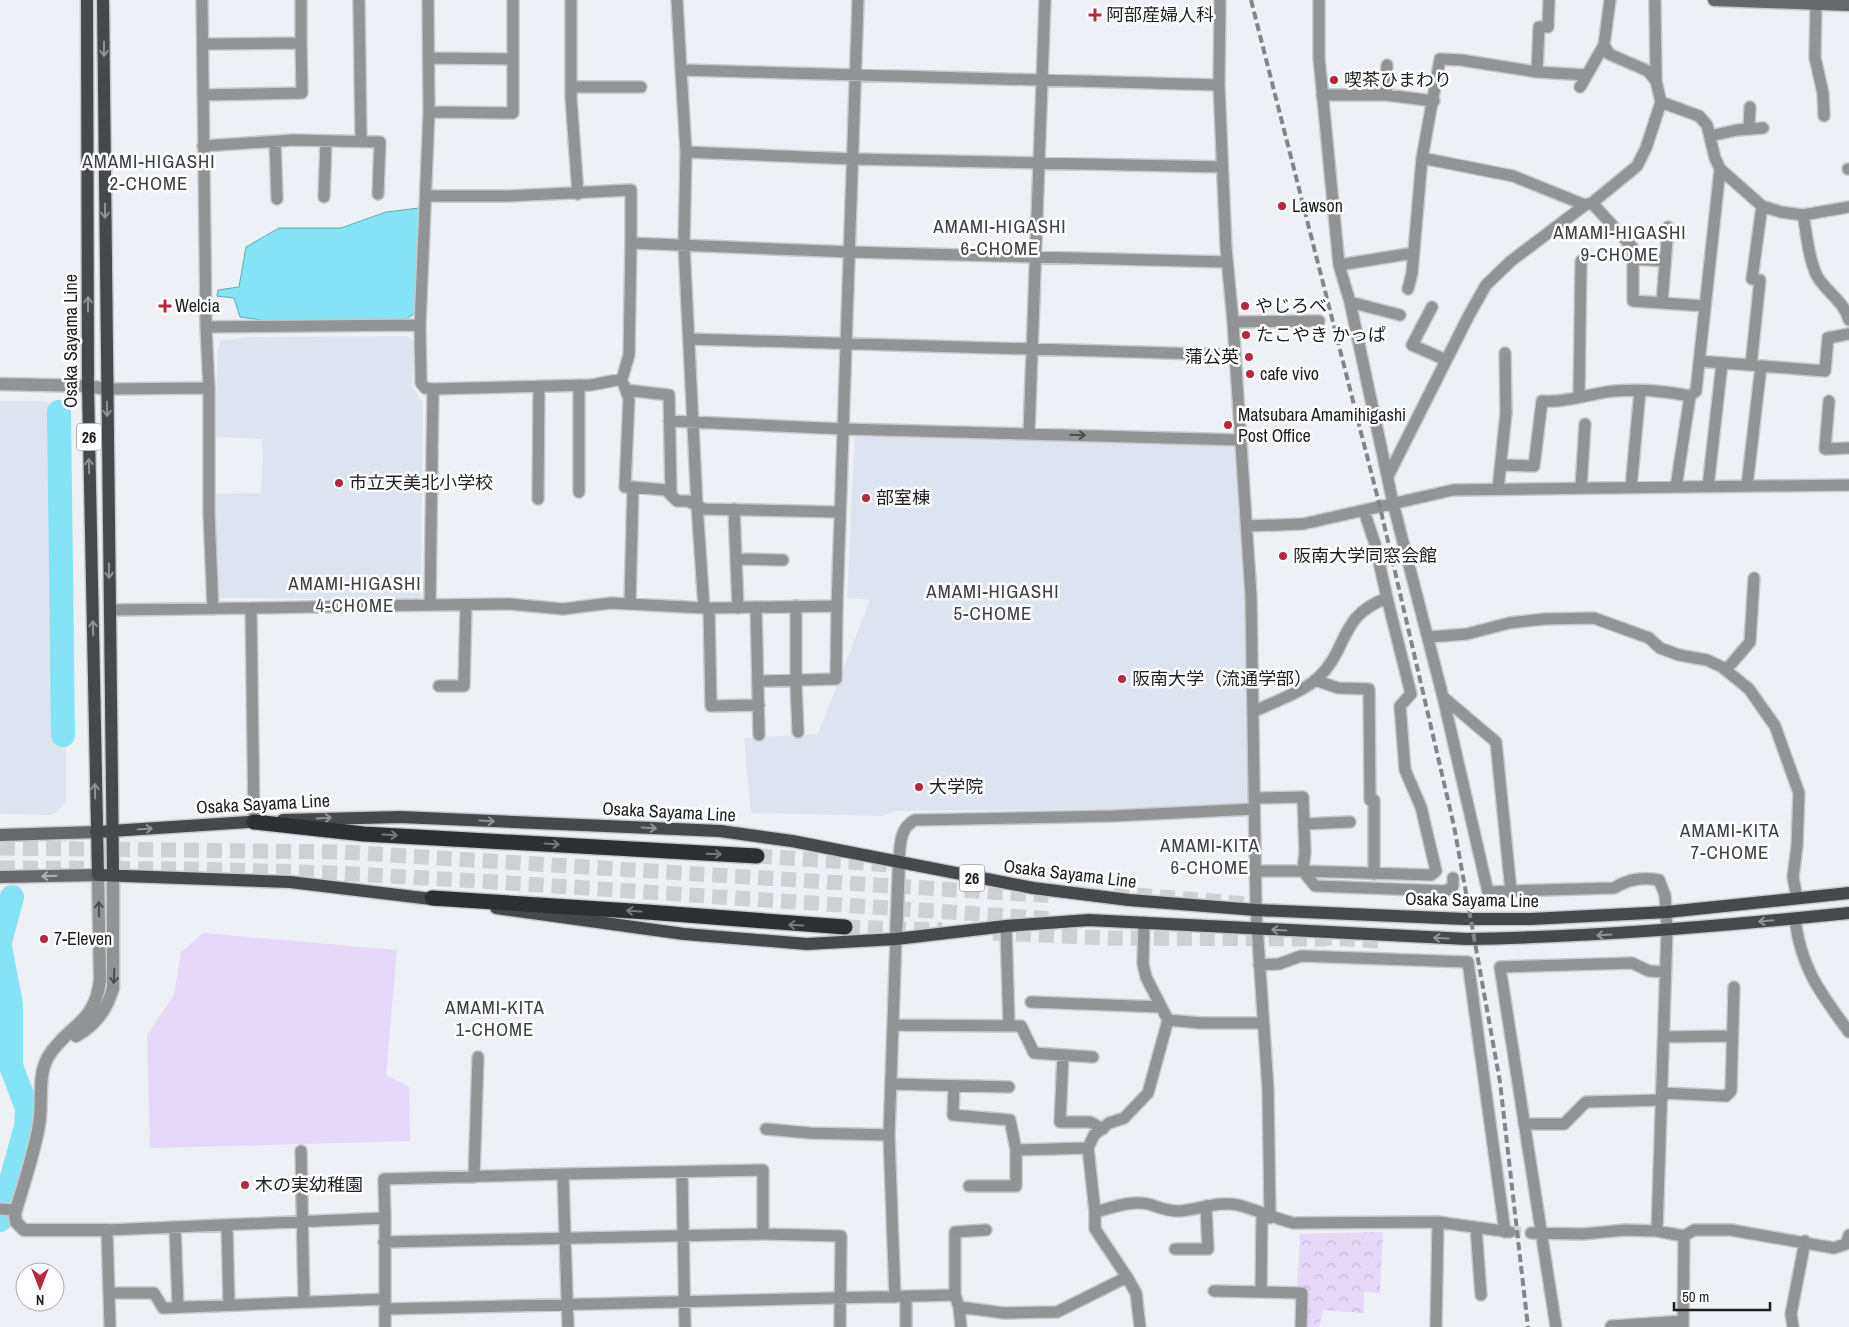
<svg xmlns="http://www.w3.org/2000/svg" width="1849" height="1327" font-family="'Archivo Narrow','Noto Sans JP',sans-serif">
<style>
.built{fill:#dde4ef}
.forest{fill:url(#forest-crowns)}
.garden{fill:#e6d8f8}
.water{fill:#84e3f4;stroke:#65a8b4}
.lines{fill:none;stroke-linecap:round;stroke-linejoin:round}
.river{stroke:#84e3f4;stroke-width:24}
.minor-tunnel{stroke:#ced0d4;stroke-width:11;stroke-dasharray:11 5.5;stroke-linecap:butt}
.motorway-tunnel{stroke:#ced0d4;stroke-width:15;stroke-dasharray:15 8;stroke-linecap:butt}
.minor-casing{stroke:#c8cace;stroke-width:14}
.tertiary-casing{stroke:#c8cace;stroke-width:15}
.secondary-casing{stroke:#c8cace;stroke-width:15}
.primary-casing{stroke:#c8cace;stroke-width:15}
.motorway-casing{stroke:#c8cace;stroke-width:18}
.minor{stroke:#919394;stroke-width:11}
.tertiary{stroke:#919394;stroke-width:12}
.secondary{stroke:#656869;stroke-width:12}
.primary{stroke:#46494b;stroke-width:12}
.motorway{stroke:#2d3032;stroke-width:15}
.rail{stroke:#838588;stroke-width:4;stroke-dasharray:8 4;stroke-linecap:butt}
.oneway{stroke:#909293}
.oneway2{stroke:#4b4d4e}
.oneway3{stroke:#76787a}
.oneway4{stroke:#b2b4b4}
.poi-dot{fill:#b82640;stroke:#fff;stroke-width:2}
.labels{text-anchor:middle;stroke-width:5;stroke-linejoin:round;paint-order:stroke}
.shield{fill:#fff;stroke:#616262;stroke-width:1}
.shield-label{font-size:16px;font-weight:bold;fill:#1d1e1f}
.poi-label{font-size:18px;fill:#1d1e1f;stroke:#fff;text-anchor:start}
.street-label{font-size:18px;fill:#1d1e1f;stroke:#fff}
.neighbourhood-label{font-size:19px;letter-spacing:1px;fill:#3f4144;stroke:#fff}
</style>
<defs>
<pattern id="forest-crowns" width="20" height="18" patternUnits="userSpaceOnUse" patternTransform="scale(1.25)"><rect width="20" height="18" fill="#e6d8f8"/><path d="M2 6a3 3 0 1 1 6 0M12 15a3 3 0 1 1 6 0" fill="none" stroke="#c5b9d4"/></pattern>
</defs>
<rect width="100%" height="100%" fill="#edf0f4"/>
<path class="built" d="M408,336L414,341L412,386L423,403L421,595L418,600L219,598L213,494L261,493L263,457L262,439L214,437L218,348L221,341L246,337Z
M0,401H46L56,409L58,739L66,740V802L53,815L0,814Z
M855,430L1231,443L1236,447L1246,581L1250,802L1246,805L1204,808L895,811L882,816L751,813L744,738L818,734L870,600L847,598Z"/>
<path class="forest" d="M1383,1232L1380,1293L1364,1292V1313L1323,1310L1319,1327H1302L1297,1288L1300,1234Z"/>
<path class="garden" d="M203,933L397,950L386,1075L409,1087L410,1141L150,1148L147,1035L174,995L181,952Z"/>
<path class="water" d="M419,208L418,296L414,314L404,320L268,321L240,317L234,298L217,296L218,290L239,287L246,247L279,228H341L386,212Z"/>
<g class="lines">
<path class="river" d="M59,412L63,735
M0,942L12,897
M0,947L11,1004V1066L27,1108L26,1127L0,1220"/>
<path class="minor-tunnel" d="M1510,1232L1531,1233"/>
<path class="motorway-tunnel" d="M0,848L342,852L1055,896
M757,856L892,865
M0,868L191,869L336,873L479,881L1054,919
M1114,893L1260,905
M845,927L942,930
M993,933L1110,938L1327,939
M1317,937L1379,941"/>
<defs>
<path id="minor" d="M202,0L206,327L209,388V514L213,609
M359,0L361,142
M571,0V98L578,194
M677,0L681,70
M1220,0L1219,85L1226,248L1233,322L1251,596L1256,910L1268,1089L1270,1218
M1319,0V58L1339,265L1350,302L1393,503L1443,697L1496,742L1511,891L1614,888C1629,879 1642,877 1659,880L1665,895L1667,930L1657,1231
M1655,0L1656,81
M1816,4L1815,58L1823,93L1824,116
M203,44L301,43V0
M429,58L513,59
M1537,72L1587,75
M571,87H641
M1580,87L1604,45
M203,95L302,93L301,43
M1322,95H1386L1434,101
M1386,95L1387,65
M1661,102L1699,116L1707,125L1715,158L1720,169L1762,206L1781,212L1803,215L1849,207
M429,112L513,113V0
M1749,129L1750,107
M1710,136L1737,130L1763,128
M275,142L277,199
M203,146L294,140L380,142L378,194
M686,152L854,159L1222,167
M1422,158L1513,176L1585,205
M1848,169H1849
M426,196H506L631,190V243L850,252L1227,262
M324,197L326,141
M1592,203L1633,248V301L1705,306
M1803,215C1807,234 1808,258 1817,276C1826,292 1844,301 1849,320
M1633,259L1665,261
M1339,265L1413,253
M1408,289L1412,273L1422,158L1440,59L1461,60L1537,72L1539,27H1548L1549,0
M1350,302L1400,315
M1662,303L1668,227
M1432,307L1412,345L1446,360
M1233,322L1319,321
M206,327L420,325
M690,339L1235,355
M1699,361L1825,371L1828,338L1849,334
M1751,365L1760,280L1752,279L1762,206
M579,385V492
M624,385L629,399L625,487H633
M106,389L209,388
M433,389L591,385L622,379L629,355L631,243
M626,390L669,395L671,494
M1579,397L1581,261
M1829,401L1825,449L1849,448
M669,421L844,429L1240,440
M1029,433L1045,0
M1501,465L1534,466L1542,401C1567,403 1591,393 1615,391C1640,389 1666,391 1690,396
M1388,476L1468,317L1486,285L1511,261L1585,205L1592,203L1637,166L1646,148L1661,102L1656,81L1648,71L1609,54L1604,45L1610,0
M1747,486L1761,366
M1631,487L1640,391
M1676,487L1690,396L1696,391L1720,169
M1708,487L1722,363
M1581,488L1585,424
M1498,489L1506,413L1505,353
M538,499L539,386
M734,509L738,608
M1247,526L1303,524L1453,490L1849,485
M736,559L783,560
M630,604L633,487L666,490L677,501H688L704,509L840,512
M430,605L509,604L563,609L611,603L704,608L837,606L858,0
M796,606V685L798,732
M756,607L759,735
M704,608L697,505L684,246L686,152L681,70L1219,85
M709,608L711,706L759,705
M110,610L251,608
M1429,637L1467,634L1509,623L1544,619L1594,618L1649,638L1660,648L1679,655L1707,660L1722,667L1749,689L1775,726L1799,793L1797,846L1793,877L1797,898
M1726,670L1750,642L1754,578
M1315,680L1338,688L1369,689L1370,800H1374V874
M759,681L836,679L837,606
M439,686H464L466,605
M1443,697L1488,892L1511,891
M1253,712C1273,702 1301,693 1318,678C1349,649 1338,616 1387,598L1375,544L1364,511
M1254,798L1303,797L1305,852L1303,871L1431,875L1436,871L1421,807L1405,770L1400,706L1411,694L1387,598
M254,822L251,608L430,605L433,389L425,388L421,383L420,325L429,112L428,0
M1304,824L1350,822
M899,863C900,846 899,828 915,820L1113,816L1254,809
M1256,871H1303L1315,886L1446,891L1453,886V878
M1795,918C1800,967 1821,994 1849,1032
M1006,926L1009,1026
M1259,965L1279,964L1301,956L1468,962L1505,1232
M1031,1002L1161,1007
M1168,1020L1201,1023H1263
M893,1025L1021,1026L1034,1053L1093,1057
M1664,1037L1732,1036
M1063,1055L1060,1122H1090L1103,1129
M891,1084L1009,1087
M954,1086L953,1115L1010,1120L1016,1150L1088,1148
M1662,1093L1726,1096L1731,1091L1734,987
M1524,1124H1564L1586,1102L1662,1100
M766,1129L810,1133L889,1135
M301,1151L304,1302
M682,1173L685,1327
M563,1174L763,1170V1234
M474,1177L478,1057
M969,1186H1016V1150
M0,1209L16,1210
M1095,1212L1088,1148L1094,1135L1109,1123L1124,1118L1148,1093L1168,1020L1146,977L1143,964L1144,922
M385,1218L384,1179L563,1174L568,1327
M227,1225L229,1305
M175,1227L178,1307
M1476,1228L1481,1295
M1531,1233L1583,1234L1625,1230L1657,1231L1684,1236L1694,1230H1731L1834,1248L1846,1244L1849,1235
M384,1242L763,1234L841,1236L840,1327
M1175,1249H1208L1206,1206
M1127,1277L1095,1229V1212C1112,1208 1130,1200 1148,1204C1159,1207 1168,1212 1181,1211C1200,1209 1219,1201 1238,1205C1257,1210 1274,1218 1293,1223L1438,1222
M1214,1291L1302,1293L1301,1327
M1261,1292L1262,1213
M109,1293H154L163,1308L385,1299
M955,1295V1232L986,1230
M895,1297L889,1135L896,939
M906,1297V1327
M385,1309L955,1295L959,1307
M1611,1326L1683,1321
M110,1327L107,1230L385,1218V1327
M961,1327L959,1307L1004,1313L1057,1312L1127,1277L1136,1293L1140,1327
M1436,1327L1438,1222L1510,1232
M1556,1327L1500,967L1632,963L1649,971L1665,972
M1683,1327L1684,1236
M1793,1327L1791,1314L1805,1241"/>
<path id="tertiary" d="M0,384L88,386L106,389
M98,875L100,980C95,1025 68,1024 48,1057C37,1076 43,1104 39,1125C34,1155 23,1185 15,1214L16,1222L24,1230H107
M896,939L899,863
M76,1036C96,1025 107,1010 113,988V874"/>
<path id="secondary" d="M1714,0L1849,5
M0,835L96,832
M0,877L98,875"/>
<path id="primary" d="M87,0L88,386L98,875L290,882L440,900
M103,0L113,874
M283,820L400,817L720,831L792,841L1033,888L1129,900L1256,910L1465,919H1531L1667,912L1849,893
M96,832L263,821
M496,908L684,934L807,944L896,939L1006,926L1089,920L1467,939C1595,937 1722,926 1849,913"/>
<path id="motorway" d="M254,822L364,834L757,856
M432,898L647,912L845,927"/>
</defs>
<use href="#minor" class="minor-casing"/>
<use href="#tertiary" class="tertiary-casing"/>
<use href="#secondary" class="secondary-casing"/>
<use href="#primary" class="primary-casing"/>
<use href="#motorway" class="motorway-casing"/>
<use href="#minor" class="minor"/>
<use href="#tertiary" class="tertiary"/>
<use href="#secondary" class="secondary"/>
<use href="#primary" class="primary"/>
<use href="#motorway" class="motorway"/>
<path class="rail" d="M1251,0L1380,507L1454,826L1500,1082L1528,1327"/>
</g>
<defs><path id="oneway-shaft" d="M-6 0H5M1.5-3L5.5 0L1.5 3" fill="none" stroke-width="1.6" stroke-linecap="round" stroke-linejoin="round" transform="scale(1.25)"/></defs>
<g class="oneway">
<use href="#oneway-shaft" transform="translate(104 49) rotate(90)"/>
<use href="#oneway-shaft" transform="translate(105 211) rotate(90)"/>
<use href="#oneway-shaft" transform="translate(88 304) rotate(-90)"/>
<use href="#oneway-shaft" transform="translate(107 409) rotate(89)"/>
<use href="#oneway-shaft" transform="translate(89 466) rotate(-91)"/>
<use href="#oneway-shaft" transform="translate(109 571) rotate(89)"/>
<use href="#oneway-shaft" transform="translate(93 628) rotate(-91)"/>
<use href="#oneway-shaft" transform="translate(95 791) rotate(-91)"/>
<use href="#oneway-shaft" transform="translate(324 818) rotate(-3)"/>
<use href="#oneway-shaft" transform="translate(487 821) rotate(3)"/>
<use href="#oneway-shaft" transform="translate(649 828) rotate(3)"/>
<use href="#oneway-shaft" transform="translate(145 829) rotate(-4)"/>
<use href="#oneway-shaft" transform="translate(1766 921) rotate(175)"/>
<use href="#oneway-shaft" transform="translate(1279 930) rotate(-177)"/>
<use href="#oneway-shaft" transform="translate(1604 935) rotate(176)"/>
<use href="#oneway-shaft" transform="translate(1441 938) rotate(-177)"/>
</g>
<g class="oneway2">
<use href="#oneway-shaft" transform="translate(1078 435) rotate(2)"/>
<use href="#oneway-shaft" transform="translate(99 909) rotate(-91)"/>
<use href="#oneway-shaft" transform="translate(114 976) rotate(92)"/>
</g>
<g class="oneway3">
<use href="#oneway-shaft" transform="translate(390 835) rotate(3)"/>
<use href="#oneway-shaft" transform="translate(552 844) rotate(4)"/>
<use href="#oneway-shaft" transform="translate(714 854) rotate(2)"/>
<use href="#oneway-shaft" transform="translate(634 911) rotate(-177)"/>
<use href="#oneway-shaft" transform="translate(796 925) rotate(-177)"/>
</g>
<use class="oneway4" href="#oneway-shaft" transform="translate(49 876) rotate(178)"/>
<g class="poi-dot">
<path d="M1092.5 7.5h5v5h5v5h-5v5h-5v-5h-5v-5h5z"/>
<circle cx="1334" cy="80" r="5"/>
<circle cx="1282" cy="206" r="5"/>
<path d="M162.5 298.5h5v5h5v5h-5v5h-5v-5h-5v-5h5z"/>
<circle cx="1245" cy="306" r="5"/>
<circle cx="1246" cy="335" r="5"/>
<circle cx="1249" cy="357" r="5"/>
<circle cx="1250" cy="374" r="5"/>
<circle cx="1228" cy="425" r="5"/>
<circle cx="339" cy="483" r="5"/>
<circle cx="866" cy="498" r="5"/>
<circle cx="1283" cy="556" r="5"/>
<circle cx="1122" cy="679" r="5"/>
<circle cx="919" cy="787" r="5"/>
<circle cx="44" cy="939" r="5"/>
<circle cx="245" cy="1185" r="5"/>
</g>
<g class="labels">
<g class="shield">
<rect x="76.5" y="423.5" width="25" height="27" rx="4"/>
<rect x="959.5" y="864.5" width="25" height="27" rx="4"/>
</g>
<g class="shield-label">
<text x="89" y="443">26</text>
<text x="972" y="884">26</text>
</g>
<g class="poi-label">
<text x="1106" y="21">阿部産婦人科</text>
<text x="1344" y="86">喫茶ひまわり</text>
<text x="1292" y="212">Lawson</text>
<text x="175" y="312">Welcia</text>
<text x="1255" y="312">やじろべ</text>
<text x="1256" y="341">たこやき かっぱ</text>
<text x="1239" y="363" text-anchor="end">蒲公英</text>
<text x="1260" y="380">cafe vivo</text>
<text x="1238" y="421">Matsubara Amamihigashi<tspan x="1238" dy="21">Post Office</tspan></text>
<text x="349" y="489">市立天美北小学校</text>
<text x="876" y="504">部室棟</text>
<text x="1293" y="562">阪南大学同窓会館</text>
<text x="1132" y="685">阪南大学（流通学部）</text>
<text x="929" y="793">大学院</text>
<text x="54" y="945">7-Eleven</text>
<text x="255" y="1191">木の実幼稚園</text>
</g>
<g class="street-label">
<text transform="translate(71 341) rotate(-90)" y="6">Osaka Sayama Line</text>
<text transform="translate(263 804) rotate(-3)" y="6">Osaka Sayama Line</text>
<text transform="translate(669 812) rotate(3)" y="6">Osaka Sayama Line</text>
<text transform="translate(1070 874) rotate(7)" y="6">Osaka Sayama Line</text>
<text transform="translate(1472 900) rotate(1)" y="6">Osaka Sayama Line</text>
</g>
<g class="neighbourhood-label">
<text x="149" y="168">AMAMI-HIGASHI<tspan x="149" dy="22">2-CHOME</tspan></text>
<text x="1000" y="233">AMAMI-HIGASHI<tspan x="1000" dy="22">6-CHOME</tspan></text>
<text x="1620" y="239">AMAMI-HIGASHI<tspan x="1620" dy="22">9-CHOME</tspan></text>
<text x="355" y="590">AMAMI-HIGASHI<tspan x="355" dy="22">4-CHOME</tspan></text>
<text x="993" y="598">AMAMI-HIGASHI<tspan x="993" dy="22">5-CHOME</tspan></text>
<text x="1730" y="837">AMAMI-KITA<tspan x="1730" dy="22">7-CHOME</tspan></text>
<text x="1210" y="852">AMAMI-KITA<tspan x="1210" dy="22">6-CHOME</tspan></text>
<text x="495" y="1014">AMAMI-KITA<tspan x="495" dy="22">1-CHOME</tspan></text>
</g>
</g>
<g transform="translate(40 1287) rotate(180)"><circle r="24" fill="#ffffff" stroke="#a5a5a5"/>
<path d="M0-4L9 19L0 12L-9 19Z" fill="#b82640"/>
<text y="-8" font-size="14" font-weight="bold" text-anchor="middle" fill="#1d1e1f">N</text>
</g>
<path d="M1674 1302v8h96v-8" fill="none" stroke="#1d1e1f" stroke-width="2.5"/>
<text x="1682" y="1302" font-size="15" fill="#1d1e1f" stroke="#ffffff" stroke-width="4" paint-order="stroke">50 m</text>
</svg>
